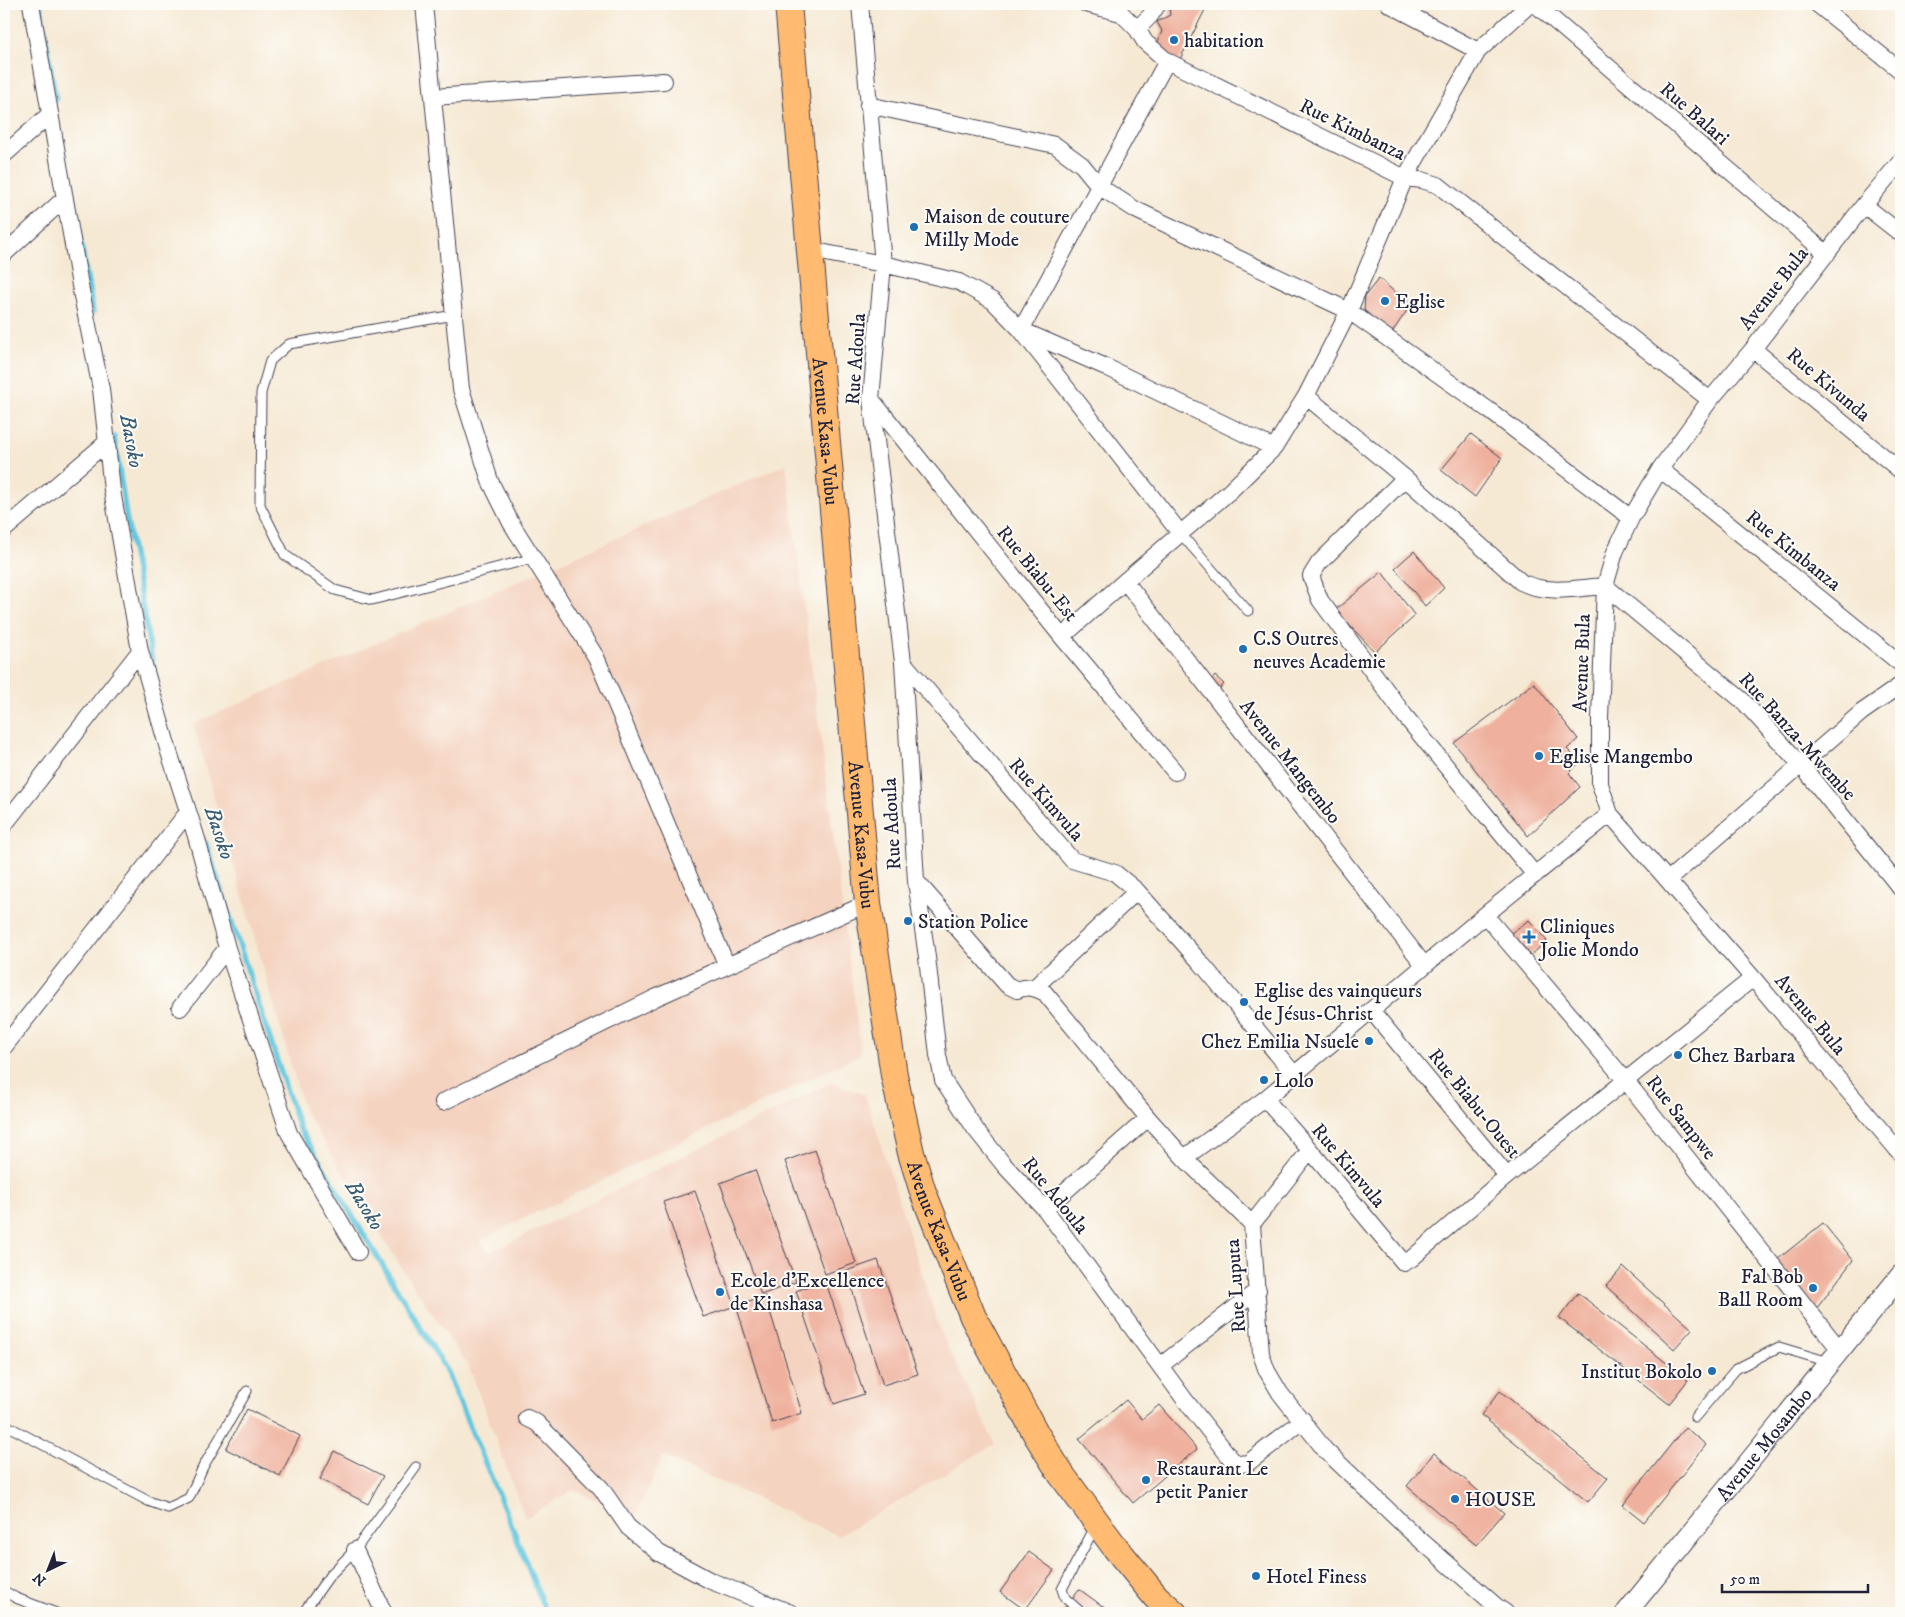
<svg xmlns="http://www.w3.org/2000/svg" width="1905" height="1617" font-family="'IM FELL DW Pica',serif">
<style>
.built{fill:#f4d3c0}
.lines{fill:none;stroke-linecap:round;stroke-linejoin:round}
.stream{stroke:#62c7df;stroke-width:5.5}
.building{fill:#efb19e}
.service-casing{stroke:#424052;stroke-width:11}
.minor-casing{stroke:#424052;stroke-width:18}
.tertiary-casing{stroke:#424052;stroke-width:22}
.primary-casing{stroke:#424052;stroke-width:28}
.service{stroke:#fff;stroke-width:9}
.minor{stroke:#fff;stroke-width:16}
.tertiary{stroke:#fff;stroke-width:20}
.primary{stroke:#ffbb71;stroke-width:26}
.poi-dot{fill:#1f6fb2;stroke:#fdfcf7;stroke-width:2}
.labels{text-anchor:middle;stroke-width:4;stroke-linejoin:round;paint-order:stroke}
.poi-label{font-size:20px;fill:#22223b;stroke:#fdfcf7;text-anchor:start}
.street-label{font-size:20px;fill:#22223b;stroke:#fdfcf7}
.water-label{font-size:21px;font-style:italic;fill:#385c74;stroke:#fdfcf7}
</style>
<rect width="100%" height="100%" fill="#fdfcf7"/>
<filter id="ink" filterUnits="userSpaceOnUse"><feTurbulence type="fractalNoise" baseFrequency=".02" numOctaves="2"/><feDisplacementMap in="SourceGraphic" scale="10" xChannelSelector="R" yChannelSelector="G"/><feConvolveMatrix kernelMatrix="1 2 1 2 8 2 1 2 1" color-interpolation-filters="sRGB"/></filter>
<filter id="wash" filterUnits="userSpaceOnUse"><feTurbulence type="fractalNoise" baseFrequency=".0096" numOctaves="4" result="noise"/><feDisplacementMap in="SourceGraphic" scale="20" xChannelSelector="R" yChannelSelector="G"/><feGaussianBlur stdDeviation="1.12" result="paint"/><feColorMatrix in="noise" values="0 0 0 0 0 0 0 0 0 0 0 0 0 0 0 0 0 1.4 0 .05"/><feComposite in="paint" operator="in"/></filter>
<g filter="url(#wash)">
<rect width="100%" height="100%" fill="#f6e9d4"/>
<path class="built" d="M786,464L861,1054L480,1240L489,1253L831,1083L865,1094L940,1331L995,1444L839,1536L663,1456L635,1516L573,1490L525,1518L469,1367L406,1275L304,1110L193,724Z"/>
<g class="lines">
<path class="stream" d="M40,4L56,100
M73,198L93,312
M114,437L126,515L156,682
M206,843L299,1128L445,1368L515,1534L546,1613"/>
</g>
<g id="blocks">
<path class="building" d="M1172,4H1208L1179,61L1155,49L1162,31L1157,22L1170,15L1169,7Z
M1379,278L1410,306L1391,334L1364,310L1365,296Z
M1471,434L1502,458L1475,497L1441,470Z
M1414,551L1444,588L1425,606L1395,568Z
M1382,572L1415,616L1375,652L1335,610Z
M1215,676L1224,684L1219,690L1210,682Z
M1534,683L1578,739L1567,749L1580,762L1569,773L1580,787L1528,836L1454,743Z
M1529,920L1547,941L1531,955L1511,933Z
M815,1150L856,1263L825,1274L785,1161Z
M755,1170L796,1282L761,1295L720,1183Z
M695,1191L735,1306L703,1317L663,1202Z
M1823,1223L1853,1260L1814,1312L1773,1263Z
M878,1260L918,1374L883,1385L846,1271Z
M1623,1267L1692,1329L1674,1349L1606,1286Z
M825,1280L864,1394L834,1404L796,1291Z
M1578,1293L1688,1380L1669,1404L1559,1318Z
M765,1296L802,1413L772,1423L736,1305Z
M1500,1391L1608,1478L1588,1502L1481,1415Z
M1126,1400L1142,1419L1159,1405L1197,1449L1133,1503L1079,1439Z
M247,1409L300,1436L280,1476L226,1449Z
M1685,1427L1706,1445L1644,1522L1623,1505Z
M334,1451L383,1476L368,1504L320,1479Z
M1434,1453L1504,1513L1476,1545L1407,1486Z
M1029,1552L1054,1570L1025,1610L1000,1592Z
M1079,1589L1105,1608L1101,1613H1061Z"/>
</g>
</g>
<g filter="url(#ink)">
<use href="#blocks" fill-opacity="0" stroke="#424052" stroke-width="1"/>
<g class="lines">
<defs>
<path id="service" d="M454,315L289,344L270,361L261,393L260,505L285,555L335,590L372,600L534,558
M1180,533L1248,611
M1695,1417L1736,1369L1779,1347L1829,1362
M4,1424L148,1501L168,1508L189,1498L203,1467L247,1391
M4,1591L16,1598L56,1613
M303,1613L330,1575L355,1550L416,1467
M1082,1613L1065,1598L1062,1589L1095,1527"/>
<path id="minor" d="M31,4L81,291L101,389L112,490L140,651L169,752L196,836L227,948L289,1133L358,1252
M424,4L461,389L490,481L511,523L596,657L727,966
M860,4L883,264L871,399L903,662L916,881L927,957L938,1055L943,1080L976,1130L1004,1165L1045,1209L1185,1400L1232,1460L1240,1464L1248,1463L1303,1420
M1086,4L1121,13L1137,29L1145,42L1167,61L1405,178L1422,180L1438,185L1710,400
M1389,4L1478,51
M1535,4L1827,254
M1817,4L1901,71
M1137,29L1150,16L1158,4
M1167,61L1021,330L1180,533
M433,97L664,81
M868,105L1055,145L1082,165L1100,187L1136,210L1349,311L1490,411L1631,518
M4,155L50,114
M1901,161L1864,205L1753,349L1710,400L1660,469L1631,518L1615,552L1605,586L1600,718V784L1610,814L1753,978L1901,1154
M1864,205L1901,234
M810,250L883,264L959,282L993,301L1021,330L1106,367L1274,448
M4,254L65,198
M1753,349L1901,471
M1306,396L1405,478L1521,582C1548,595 1576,588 1605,586L1743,701L1801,765L1901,889
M871,399L1062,637L1175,772
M1660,469L1901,664
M1405,478L1319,563L1311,576L1320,600L1405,716L1535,875
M4,530L107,442
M1125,581L1424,965
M1062,637L1125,581L1230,491L1274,448L1306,396L1349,311L1405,178L1478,51L1530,4
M903,662L1072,860L1115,873L1137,891L1201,963L1294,1074
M4,825L140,651
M1668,880L1862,712L1901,685
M916,881L1007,985L1017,990C1028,986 1034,987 1045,993L1148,1118L1184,1158L1252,1224L1261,1354L1267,1371L1280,1393L1325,1450L1409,1530L1496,1606L1506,1613
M1485,915L1626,1081L1840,1350
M1035,987L1137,891
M180,1008L227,948
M1371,1010L1507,1176
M4,1047L188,812
M1265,1099L1310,1150L1404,1263L1411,1259L1507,1176L1753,978
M443,1102L655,998L868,903
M1184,1158L1265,1099L1485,915L1610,814
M1045,1209L1148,1118
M1252,1224L1310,1150
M1160,1366L1258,1290
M527,1418L537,1423L601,1488L628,1527L659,1553L711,1581L791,1613
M355,1550L384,1613"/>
<g id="tertiary">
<path id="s1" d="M1626,1613L1901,1275"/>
</g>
<g id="primary">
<path id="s2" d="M788,4L868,903L894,1075L911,1153L923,1192L973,1317L1036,1434L1061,1474L1115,1547L1156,1597L1174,1613"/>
</g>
</defs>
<use href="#service" class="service-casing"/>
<use href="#minor" class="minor-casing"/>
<use href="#tertiary" class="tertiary-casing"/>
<use href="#primary" class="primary-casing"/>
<use href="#service" class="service"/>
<use href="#minor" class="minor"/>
<use href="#tertiary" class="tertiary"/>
<use href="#primary" class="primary"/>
</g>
</g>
<g class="poi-dot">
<circle cx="1174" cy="40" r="5"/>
<circle cx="914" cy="227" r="5"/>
<circle cx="1385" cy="301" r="5"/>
<circle cx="1243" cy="649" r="5"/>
<circle cx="1539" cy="756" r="5"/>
<circle cx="908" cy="921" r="5"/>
<path d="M1526.5 929.5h5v5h5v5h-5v5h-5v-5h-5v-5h5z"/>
<circle cx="1244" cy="1002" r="5"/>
<circle cx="1369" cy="1041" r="5"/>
<circle cx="1678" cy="1055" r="5"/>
<circle cx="1264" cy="1080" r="5"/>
<circle cx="1813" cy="1288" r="5"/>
<circle cx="720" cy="1292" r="5"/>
<circle cx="1712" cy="1371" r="5"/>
<circle cx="1146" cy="1480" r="5"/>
<circle cx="1455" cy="1499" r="5"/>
<circle cx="1256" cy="1576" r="5"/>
</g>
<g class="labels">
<g class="poi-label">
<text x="1184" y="47">habitation</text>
<text x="924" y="223">Maison de couture<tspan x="924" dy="23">Milly Mode</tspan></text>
<text x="1395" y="308">Eglise</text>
<text x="1253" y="645">C.S Outres<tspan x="1253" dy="23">neuves Academie</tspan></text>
<text x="1549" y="763">Eglise Mangembo</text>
<text x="918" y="928">Station Police</text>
<text x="1540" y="933">Cliniques<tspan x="1540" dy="23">Jolie Mondo</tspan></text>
<text x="1254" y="997">Eglise des vainqueurs<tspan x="1254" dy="23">de Jésus-Christ</tspan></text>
<text x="1359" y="1048" text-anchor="end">Chez Emilia Nsuele</text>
<text x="1688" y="1062">Chez Barbara</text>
<text x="1274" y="1087">Lolo</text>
<text x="1803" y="1283" text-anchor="end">Fal Bob<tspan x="1803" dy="23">Ball Room</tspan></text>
<text x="730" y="1287">Ecole d'Excellence<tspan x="730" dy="23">de Kinshasa</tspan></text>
<text x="1702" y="1378" text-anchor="end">Institut Bokolo</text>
<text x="1156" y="1475">Restaurant Le<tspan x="1156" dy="23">petit Panier</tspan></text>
<text x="1465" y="1506">HOUSE</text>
<text x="1266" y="1583">Hotel Finess</text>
</g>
<g class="street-label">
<text transform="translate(1695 113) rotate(41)" y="7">Rue Balari</text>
<text transform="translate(1353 129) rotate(26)" y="7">Rue Kimbanza</text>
<text transform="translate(1773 288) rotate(-52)" y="7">Avenue Bula</text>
<text transform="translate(855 359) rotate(-86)" y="7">Rue Adoula</text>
<text transform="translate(1829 384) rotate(40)" y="7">Rue Kivunda</text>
<text dy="7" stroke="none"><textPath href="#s2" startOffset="429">Avenue Kasa-Vubu</textPath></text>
<text transform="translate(1794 550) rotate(39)" y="7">Rue Kimbanza</text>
<text transform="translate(1038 573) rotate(51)" y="7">Rue Biabu-Est</text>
<text transform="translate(1581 663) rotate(-88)" y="7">Avenue Bula</text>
<text transform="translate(1798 736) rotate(48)" y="7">Rue Banza-Mwembe</text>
<text transform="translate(1291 761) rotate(52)" y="7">Avenue Mangembo</text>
<text transform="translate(1047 799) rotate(49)" y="7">Rue Kimvula</text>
<text transform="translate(891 824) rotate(-93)" y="7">Rue Adoula</text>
<text dy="7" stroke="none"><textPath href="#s2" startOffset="834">Avenue Kasa-Vubu</textPath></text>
<text transform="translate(1811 1014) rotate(50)" y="7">Avenue Bula</text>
<text transform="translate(1475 1103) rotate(51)" y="7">Rue Biabu-Ouest</text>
<text transform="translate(1682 1117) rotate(52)" y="7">Rue Sampwe</text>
<text transform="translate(1349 1165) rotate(50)" y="7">Rue Kimvula</text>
<text transform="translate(1056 1195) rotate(51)" y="7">Rue Adoula</text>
<text dy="7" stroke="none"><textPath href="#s2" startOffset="1239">Avenue Kasa-Vubu</textPath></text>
<text transform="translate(1235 1286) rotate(-94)" y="7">Rue Luputa</text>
<text dy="7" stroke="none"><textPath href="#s1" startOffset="218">Avenue Mosambo</textPath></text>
</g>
<g class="water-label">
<text transform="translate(132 441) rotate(80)" y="7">Basoko</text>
<text transform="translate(220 833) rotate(72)" y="7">Basoko</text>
<text transform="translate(365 1205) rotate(59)" y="7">Basoko</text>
</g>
</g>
<rect width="1905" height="1617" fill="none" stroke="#fdfcf7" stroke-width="20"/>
<g transform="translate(48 1570) rotate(223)" stroke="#fdfcf7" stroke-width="4" paint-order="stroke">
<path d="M0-4L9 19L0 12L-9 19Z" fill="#22223b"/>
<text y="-8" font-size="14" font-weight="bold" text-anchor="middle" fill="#22223b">N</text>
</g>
<path d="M1722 1584v8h146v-8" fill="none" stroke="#22223b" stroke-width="2.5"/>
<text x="1730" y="1584" font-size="15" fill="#22223b" stroke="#fdfcf7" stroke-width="4" paint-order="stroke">50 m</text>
</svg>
